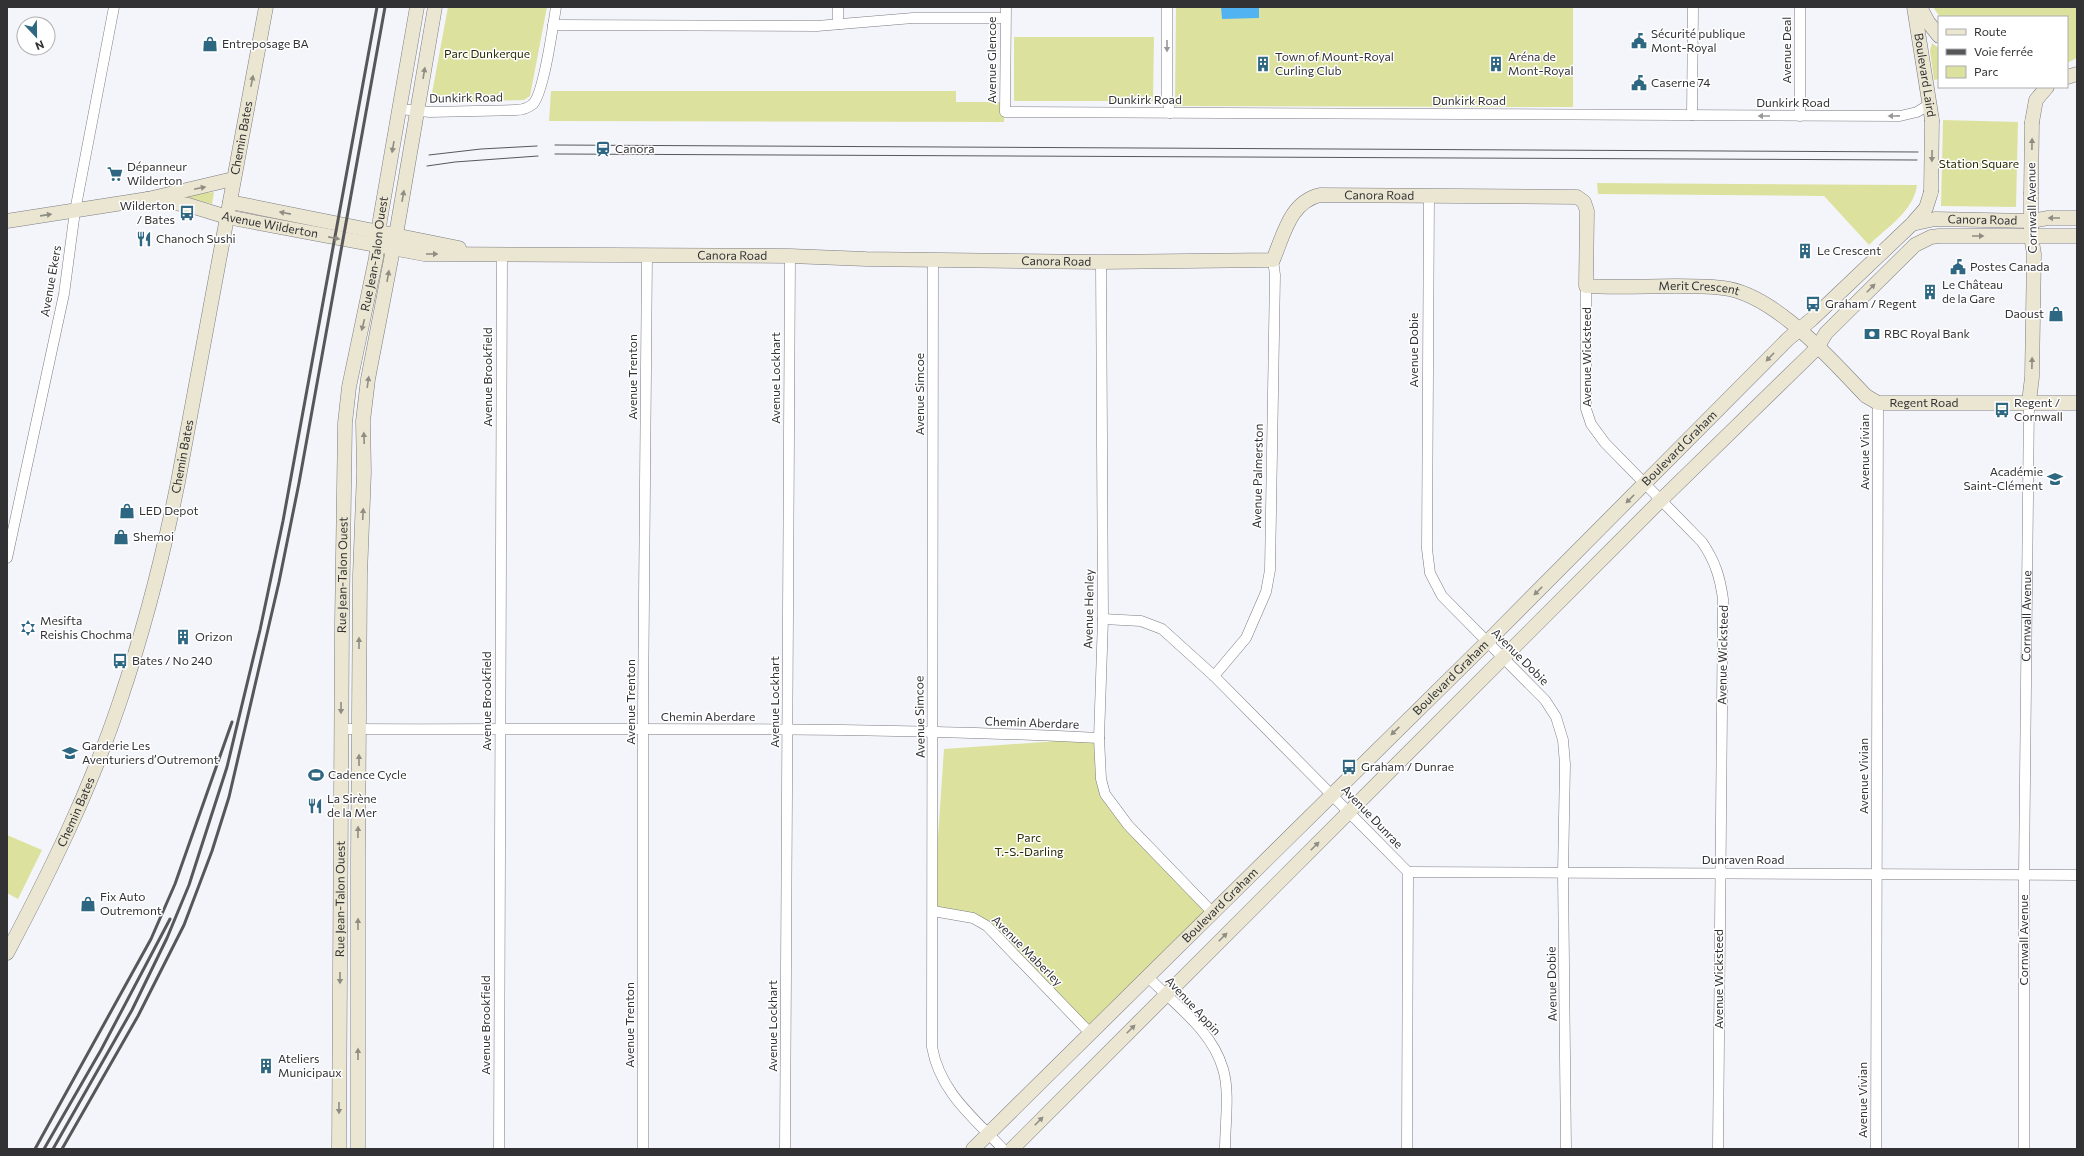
<svg xmlns="http://www.w3.org/2000/svg" width="2084" height="1156" font-family="Commissioner,sans-serif">
<style>
.green{fill:#dce29e}
.water{fill:#51b3f1}
.lines{fill:none;stroke-linecap:round;stroke-linejoin:round}
.street-casing{stroke:#7c7c82;stroke-width:11}
.secondary-casing{stroke:#7c7c82;stroke-width:15}
.street{stroke:#fff;stroke-width:10}
.secondary{stroke:#ebe6d1;stroke-width:14}
.tram{stroke:#57575a;stroke-width:1}
.rail{stroke:#57575a;stroke-width:3}
.secondary-bridge-casing{stroke:#7c7c82;stroke-width:15;stroke-linecap:butt}
.secondary-bridge{stroke:#ebe6d1;stroke-width:14}
.oneway{fill:#98989a}
.oneway2{fill:#8e8c83}
.labels{text-anchor:middle;stroke-width:3;stroke-linejoin:round;paint-order:stroke}
.poi-label{font-size:12px;fill:#323235;stroke:#fff;text-anchor:start}
.street-label{font-size:12px;fill:#323235;stroke:#fff}
.park-label{font-size:12px;fill:#2a2c00;stroke:#fff}
</style>
<rect width="100%" height="100%" fill="#f4f5fb"/>
<path class="green" d="M448,7H547L530,96L524,100L439,102L434,99L432,93Z
M1176,7H1573V107L1175,106Z
M1933,7H2077V58L2067,63V17H1940Z
M1014,37H1154L1153,101H1014Z
M1932,43L1939,48V79L1934,80L1930,51Z
M551,91H956V102H1005L1004,122L549,121Z
M1943,120L2018,122L2016,207L1941,206Z
M1597,183L1917,185C1914,211 1886,228 1869,245L1824,196L1598,194Z
M214,192L212,204L189,198V195Z
M1099,738L1105,794L1213,913L1090,1033L987,926L933,911L944,749Z
M7,835L42,850L18,899L7,893Z"/>
<path class="water" d="M1221,7H1259V18L1222,19Z"/>
<g class="lines">
<defs>
<g id="street">
<path d="M1006,7L1005,112L1900,116L1917,112L1930,104"/>
<path d="M1167,7V97L1170,113"/>
<path d="M838,24V7"/>
<path d="M553,25L817,26L913,18H1005"/>
<path d="M399,109L430,112L516,110C521,110 528,108 533,104C544,92 553,26 556,7"/>
<path d="M1692,115L1693,7"/>
<path d="M1800,116V7"/>
<path d="M1429,196L1427,549L1430,573L1442,596L1545,700L1556,717L1563,740L1565,764L1563,873L1566,1149"/>
<path d="M933,260L932,1047C940,1092 973,1117 1003,1149"/>
<path d="M1101,262L1103,619L1099,738L1101,779L1105,794L1128,825L1213,913"/>
<path d="M1586,286V409L1591,424L1605,443L1702,542C1715,561 1720,577 1723,599L1718,1149"/>
<path d="M7,558L64,294L75,211L114,7"/>
<path d="M1103,619L1141,621L1162,629L1214,676L1408,872L1407,1149"/>
<path d="M1214,676L1246,638L1266,592L1270,570L1275,275L1273,260"/>
<path d="M341,729C594,730 847,725 1099,738"/>
<path d="M1408,872L2077,875"/>
<path d="M933,911L973,918L987,926L1090,1033"/>
<path d="M1148,977C1175,1005 1212,1030 1223,1069C1230,1091 1225,1125 1225,1149"/>
<path d="M499,1149L502,253"/>
<path d="M643,1149V713L647,254"/>
<path d="M785,1149L790,256"/>
<path d="M1876,1149L1878,403"/>
<path id="s1" d="M2024,1149V874L2029,402"/>
</g>
<g id="secondary">
<path id="s2" d="M1914,7L1932,120"/>
<path d="M1920,7L1928,22L1939,36"/>
<path d="M2067,77L2077,74"/>
<path d="M2032,122L2036,100L2047,87"/>
<path id="s3" d="M148,199L188,205L227,217L424,254L790,256L866,259L1101,262L1273,260C1284,234 1290,202 1320,195L1577,197L1584,202L1587,211L1586,286C1632,289 1678,283 1723,288C1775,294 1831,360 1866,396L1878,403H2077"/>
<path d="M230,202L459,248"/>
<path d="M7,221L148,199L233,179"/>
<path id="s4" d="M1912,224L1935,219L2031,221L2048,218H2077"/>
<path d="M2029,402L2032,377L2034,254L2031,236V194"/>
<path id="s5" d="M7,953C50,872 91,788 120,701C144,630 163,556 178,482L266,7"/>
<path id="s6" d="M339,1149L342,623L345,423L349,387L376,258L380,220L417,7"/>
<path d="M358,1149V857L360,575L364,472L363,421L368,379L398,223L435,7"/>
<path id="s7" d="M973,1149L1487,642L1788,339L1812,319L1912,224L1926,208L1931,192"/>
<path d="M1012,1149L1660,501L1817,348L1826,333L1915,245L1931,237L1939,236H2077"/>
</g>
</defs>
<use href="#street" class="street-casing"/>
<use href="#secondary" class="secondary-casing"/>
<use href="#street" class="street"/>
<use href="#secondary" class="secondary"/>
<path class="tram" d="M555,145L1918,152
M555,154L1917,160
M429,155L481,149L537,146
M427,166L455,162L538,156"/>
<path class="rail" d="M35,1149L151,939L175,884L232,722
M44,1149L101,1050L170,919
M53,1149L132,1010L167,938L189,885L227,767L260,630L283,521L377,7
M62,1149L138,1016L184,925L212,851L229,797L279,582L299,483L385,7"/>
<defs>
<path id="secondary-bridge" d="M1931,192L1932,120
M2031,194L2032,122"/>
</defs>
<use href="#secondary-bridge" class="secondary-bridge-casing"/>
<use href="#secondary-bridge" class="secondary-bridge"/>
</g>
<defs><path id="oneway-solid" d="M-6-.8H1V-3.2L6.5 0L1 3.2V.8H-6Z"/></defs>
<g class="oneway">
<use href="#oneway-solid" transform="translate(1167 46) rotate(90)"/>
<use href="#oneway-solid" transform="translate(1764 116) rotate(-180)"/>
<use href="#oneway-solid" transform="translate(1894 116) rotate(179)"/>
</g>
<g class="oneway2">
<use href="#oneway-solid" transform="translate(424 73) rotate(-81)"/>
<use href="#oneway-solid" transform="translate(252 81) rotate(-79)"/>
<use href="#oneway-solid" transform="translate(2032 144) rotate(-89)"/>
<use href="#oneway-solid" transform="translate(393 147) rotate(100)"/>
<use href="#oneway-solid" transform="translate(1932 156) rotate(91)"/>
<use href="#oneway-solid" transform="translate(200 188) rotate(-12)"/>
<use href="#oneway-solid" transform="translate(403 196) rotate(-80)"/>
<use href="#oneway-solid" transform="translate(285 213) rotate(-169)"/>
<use href="#oneway-solid" transform="translate(46 215) rotate(-8)"/>
<use href="#oneway-solid" transform="translate(2054 218) rotate(180)"/>
<use href="#oneway-solid" transform="translate(1978 236)"/>
<use href="#oneway-solid" transform="translate(334 238) rotate(11)"/>
<use href="#oneway-solid" transform="translate(432 254)"/>
<use href="#oneway-solid" transform="translate(388 276) rotate(-80)"/>
<use href="#oneway-solid" transform="translate(1871 288) rotate(-45)"/>
<use href="#oneway-solid" transform="translate(363 325) rotate(104)"/>
<use href="#oneway-solid" transform="translate(1770 357) rotate(134)"/>
<use href="#oneway-solid" transform="translate(2032 363) rotate(-89)"/>
<use href="#oneway-solid" transform="translate(368 382) rotate(-82)"/>
<use href="#oneway-solid" transform="translate(364 438) rotate(-92)"/>
<use href="#oneway-solid" transform="translate(1630 499) rotate(135)"/>
<use href="#oneway-solid" transform="translate(363 514) rotate(-87)"/>
<use href="#oneway-solid" transform="translate(1538 591) rotate(135)"/>
<use href="#oneway-solid" transform="translate(359 643) rotate(-90)"/>
<use href="#oneway-solid" transform="translate(341 708) rotate(90)"/>
<use href="#oneway-solid" transform="translate(1395 731) rotate(136)"/>
<use href="#oneway-solid" transform="translate(359 760) rotate(-90)"/>
<use href="#oneway-solid" transform="translate(358 832) rotate(-89)"/>
<use href="#oneway-solid" transform="translate(1315 846) rotate(-45)"/>
<use href="#oneway-solid" transform="translate(358 924) rotate(-90)"/>
<use href="#oneway-solid" transform="translate(1223 937) rotate(-45)"/>
<use href="#oneway-solid" transform="translate(340 978) rotate(90)"/>
<use href="#oneway-solid" transform="translate(1131 1029) rotate(-45)"/>
<use href="#oneway-solid" transform="translate(358 1054) rotate(-90)"/>
<use href="#oneway-solid" transform="translate(339 1108) rotate(90)"/>
<use href="#oneway-solid" transform="translate(1039 1121) rotate(-45)"/>
</g>
<defs>
<symbol id="civic-bare" viewBox="-9 -9 18 18"><path d="M-.6-6.5H3V-4.5H.6V-3L4-1V1h2V6H-6V1h2V-1L-.6-3ZM-1.2 2.5V6h2.4V2.5Z" fill="#2e6781" stroke="#fff" stroke-width="2.5" paint-order="stroke"/></symbol>
<symbol id="shop-bare" viewBox="-9 -9 18 18"><path d="M-5-2.5h2.3a2.7 3.5 0 0 1 5.4 0H5L5.5 6h-11ZM-1.5-2.5h3a1.5 2.3 0 0 0-3 0Z" fill="#2e6781" stroke="#fff" stroke-width="2.5" paint-order="stroke"/></symbol>
<symbol id="building-bare" viewBox="-9 -9 18 18"><path d="M-4-6H4V6H1V3H-1V6H-4ZM-2.5-4.3h1.7v1.8h-1.7ZM.8-4.3h1.7v1.8H.8ZM-2.5-1h1.7V.8h-1.7ZM.8-1h1.7V.8H.8Z" fill="#2e6781" stroke="#fff" stroke-width="2.5" paint-order="stroke"/></symbol>
<symbol id="station-bare" viewBox="-9 -9 18 18"><path d="M-3-6H3Q5-6 5-4V2Q5 4 3 4L4.5 6H3L1.5 4h-3L-3 6H-4.5L-3 4Q-5 4-5 2V-4Q-5-6-3-6ZM-3.5-4v3h7v-3ZM-3.5 1v1.5H-2V1ZM2 1v1.5H3.5V1Z" fill="#2e6781" stroke="#fff" stroke-width="2.5" paint-order="stroke"/></symbol>
<symbol id="supermarket-bare" viewBox="-9 -9 18 18"><path d="M-6-5.5h2.5l.6 2H6L4.5 2H-2.5L-4.4-4H-6ZM-1.5 3.2a1.3 1.3 0 1 0 .1 0ZM3 3.2a1.3 1.3 0 1 0 .1 0Z" fill="#2e6781" stroke="#fff" stroke-width="2.5" paint-order="stroke"/></symbol>
<symbol id="bus-bare" viewBox="-9 -9 18 18"><path d="M-5-6H5V4H4V6H2V4H-2V6H-4V4H-5ZM-3.5-4V0h7V-4ZM-3.5 1.2v1.5H-2V1.2ZM2 1.2v1.5H3.5V1.2Z" fill="#2e6781" stroke="#fff" stroke-width="2.5" paint-order="stroke"/></symbol>
<symbol id="restaurant-bare" viewBox="-9 -9 18 18"><path d="M-5-6h1v4h1v-4h1v4h1v-4h1v5L-1.5 .5V6h-2V.5L-5-1ZM5-6V6H3V1.5H1.5Q1.5-4 5-6Z" fill="#2e6781" stroke="#fff" stroke-width="2.5" paint-order="stroke"/></symbol>
<symbol id="bank-bare" viewBox="-9 -9 18 18"><path d="M-6-4H6V4H-6ZM0-2.3a2.3 2.3 0 1 0 0 4.6a2.3 2.3 0 1 0 0-4.6Z" fill="#2e6781" stroke="#fff" stroke-width="2.5" paint-order="stroke"/></symbol>
<symbol id="school-bare" viewBox="-9 -9 18 18"><path d="M0-5L7-2L0 1L-7-2ZM-4 1L0 2.5L4 1V4Q0 6-4 4Z" fill="#2e6781" stroke="#fff" stroke-width="2.5" paint-order="stroke"/></symbol>
<symbol id="synagogue-bare" viewBox="-9 -9 18 18"><path d="M0-6.5L5.6 3.2H-5.6ZM0 6.5L5.6-3.2H-5.6Z" fill="#2e6781" stroke="#fff" stroke-width="2.5" paint-order="stroke"/></symbol>
<symbol id="stadium-bare" viewBox="-9 -9 18 18"><path d="M0-5a6.5 5 0 1 0 0 10a6.5 5 0 1 0 0-10ZM-3.5-1.8h7v3.6h-7Z" fill="#2e6781" stroke="#fff" stroke-width="2.5" paint-order="stroke"/></symbol>
</defs>
<g fill-rule="evenodd">
<use href="#civic-bare" x="1628" y="30" width="22" height="22"/>
<use href="#shop-bare" x="199" y="33" width="22" height="22"/>
<use href="#building-bare" x="1252" y="53" width="22" height="22"/>
<use href="#building-bare" x="1485" y="53" width="22" height="22"/>
<use href="#civic-bare" x="1628" y="72" width="22" height="22"/>
<use href="#station-bare" x="592" y="138" width="22" height="22"/>
<use href="#supermarket-bare" x="104" y="163" width="22" height="22"/>
<use href="#bus-bare" x="176" y="202" width="22" height="22"/>
<use href="#restaurant-bare" x="133" y="228" width="22" height="22"/>
<use href="#building-bare" x="1794" y="240" width="22" height="22"/>
<use href="#civic-bare" x="1947" y="256" width="22" height="22"/>
<use href="#building-bare" x="1919" y="281" width="22" height="22"/>
<use href="#bus-bare" x="1802" y="293" width="22" height="22"/>
<use href="#shop-bare" x="2045" y="303" width="22" height="22"/>
<use href="#bank-bare" x="1861" y="323" width="22" height="22"/>
<use href="#bus-bare" x="1991" y="399" width="22" height="22"/>
<use href="#school-bare" x="2044" y="468" width="22" height="22"/>
<use href="#shop-bare" x="116" y="500" width="22" height="22"/>
<use href="#shop-bare" x="110" y="526" width="22" height="22"/>
<use href="#synagogue-bare" x="17" y="617" width="22" height="22"/>
<use href="#building-bare" x="172" y="626" width="22" height="22"/>
<use href="#bus-bare" x="109" y="650" width="22" height="22"/>
<use href="#school-bare" x="59" y="742" width="22" height="22"/>
<use href="#bus-bare" x="1338" y="756" width="22" height="22"/>
<use href="#stadium-bare" x="305" y="764" width="22" height="22"/>
<use href="#restaurant-bare" x="304" y="795" width="22" height="22"/>
<use href="#shop-bare" x="77" y="893" width="22" height="22"/>
<use href="#building-bare" x="255" y="1055" width="22" height="22"/>
</g>
<g class="labels">
<g class="poi-label">
<text x="1651" y="38">Sécurité publique<tspan x="1651" dy="14">Mont-Royal</tspan></text>
<text x="222" y="48">Entreposage BA</text>
<text x="1275" y="61">Town of Mount-Royal<tspan x="1275" dy="14">Curling Club</tspan></text>
<text x="1508" y="61">Aréna de<tspan x="1508" dy="14">Mont-Royal</tspan></text>
<text x="1651" y="87">Caserne 74</text>
<text x="615" y="153">Canora</text>
<text x="127" y="171">Dépanneur<tspan x="127" dy="14">Wilderton</tspan></text>
<text x="175" y="210" text-anchor="end">Wilderton<tspan x="175" dy="14">/ Bates</tspan></text>
<text x="156" y="243">Chanoch Sushi</text>
<text x="1817" y="255">Le Crescent</text>
<text x="1970" y="271">Postes Canada</text>
<text x="1942" y="289">Le Château<tspan x="1942" dy="14">de la Gare</tspan></text>
<text x="1825" y="308">Graham / Regent</text>
<text x="2044" y="318" text-anchor="end">Daoust</text>
<text x="1884" y="338">RBC Royal Bank</text>
<text x="2014" y="407">Regent /<tspan x="2014" dy="14">Cornwall</tspan></text>
<text x="2043" y="476" text-anchor="end">Académie<tspan x="2043" dy="14">Saint-Clément</tspan></text>
<text x="139" y="515">LED Depot</text>
<text x="133" y="541">Shemoi</text>
<text x="40" y="625">Mesifta<tspan x="40" dy="14">Reishis Chochma</tspan></text>
<text x="195" y="641">Orizon</text>
<text x="132" y="665">Bates / No 240</text>
<text x="82" y="750">Garderie Les<tspan x="82" dy="14">Aventuriers d’Outremont</tspan></text>
<text x="1361" y="771">Graham / Dunrae</text>
<text x="328" y="779">Cadence Cycle</text>
<text x="327" y="803">La Sirène<tspan x="327" dy="14">de la Mer</tspan></text>
<text x="100" y="901">Fix Auto<tspan x="100" dy="14">Outremont</tspan></text>
<text x="278" y="1063">Ateliers<tspan x="278" dy="14">Municipaux</tspan></text>
</g>
<g class="street-label">
<text transform="translate(1787 50) rotate(-90)" y="4">Avenue Deal</text>
<text transform="translate(992 60) rotate(-90)" y="4">Avenue Glencoe</text>
<text dy="4" stroke="none"><textPath href="#s2" startOffset="69">Boulevard Laird</textPath></text>
<text transform="translate(466 98) rotate(-1)" y="4">Dunkirk Road</text>
<text x="1145" y="104">Dunkirk Road</text>
<text x="1469" y="105">Dunkirk Road</text>
<text x="1793" y="107">Dunkirk Road</text>
<text dy="4" stroke="none"><textPath href="#s5" startOffset="853">Chemin Bates</textPath></text>
<text dy="4" stroke="none"><textPath href="#s3" startOffset="1274">Canora Road</textPath></text>
<text transform="translate(2032 208) rotate(-91)" y="4">Cornwall Avenue</text>
<text dy="4" stroke="none"><textPath href="#s4" startOffset="71">Canora Road</textPath></text>
<text dy="4" stroke="none"><textPath href="#s3" startOffset="125">Avenue Wilderton</textPath></text>
<text dy="4" stroke="none"><textPath href="#s6" startOffset="898">Rue Jean-Talon Ouest</textPath></text>
<text dy="4" stroke="none"><textPath href="#s3" startOffset="590">Canora Road</textPath></text>
<text dy="4" stroke="none"><textPath href="#s3" startOffset="914">Canora Road</textPath></text>
<text transform="translate(51 281) rotate(-80)" y="4">Avenue Ekers</text>
<text dy="4" stroke="none"><textPath href="#s3" startOffset="1678">Merit Crescent</textPath></text>
<text transform="translate(1414 350) rotate(-90)" y="4">Avenue Dobie</text>
<text transform="translate(1587 357) rotate(-90)" y="4">Avenue Wicksteed</text>
<text transform="translate(488 377) rotate(-90)" y="4">Avenue Brookfield</text>
<text transform="translate(633 377) rotate(-90)" y="4">Avenue Trenton</text>
<text transform="translate(776 378) rotate(-90)" y="4">Avenue Lockhart</text>
<text transform="translate(920 394) rotate(-90)" y="4">Avenue Simcoe</text>
<text dy="4" stroke="none"><textPath href="#s3" startOffset="1944">Regent Road</textPath></text>
<text dy="4" stroke="none"><textPath href="#s7" startOffset="995">Boulevard Graham</textPath></text>
<text transform="translate(1865 452) rotate(-90)" y="4">Avenue Vivian</text>
<text dy="4" stroke="none"><textPath href="#s5" startOffset="529">Chemin Bates</textPath></text>
<text transform="translate(1258 476) rotate(-89)" y="4">Avenue Palmerston</text>
<text dy="4" stroke="none"><textPath href="#s6" startOffset="574">Rue Jean-Talon Ouest</textPath></text>
<text transform="translate(1089 609) rotate(-89)" y="4">Avenue Henley</text>
<text dy="4" stroke="none"><textPath href="#s1" startOffset="533">Cornwall Avenue</textPath></text>
<text transform="translate(1723 655) rotate(-89)" y="4">Avenue Wicksteed</text>
<text transform="translate(1520 657) rotate(45)" y="4">Avenue Dobie</text>
<text dy="4" stroke="none"><textPath href="#s7" startOffset="671">Boulevard Graham</textPath></text>
<text transform="translate(487 701) rotate(-90)" y="4">Avenue Brookfield</text>
<text transform="translate(631 702) rotate(-90)" y="4">Avenue Trenton</text>
<text transform="translate(775 702) rotate(-90)" y="4">Avenue Lockhart</text>
<text x="708" y="721">Chemin Aberdare</text>
<text transform="translate(920 717) rotate(-91)" y="4">Avenue Simcoe</text>
<text transform="translate(1032 723) rotate(2)" y="4">Chemin Aberdare</text>
<text transform="translate(1864 776) rotate(-90)" y="4">Avenue Vivian</text>
<text dy="4" stroke="none"><textPath href="#s5" startOffset="157">Chemin Bates</textPath></text>
<text transform="translate(1372 817) rotate(46)" y="4">Avenue Dunrae</text>
<text x="1743" y="864">Dunraven Road</text>
<text dy="4" stroke="none"><textPath href="#s6" startOffset="250">Rue Jean-Talon Ouest</textPath></text>
<text dy="4" stroke="none"><textPath href="#s7" startOffset="347">Boulevard Graham</textPath></text>
<text transform="translate(2024 940) rotate(-90)" y="4">Cornwall Avenue</text>
<text transform="translate(1027 951) rotate(45)" y="4">Avenue Maberley</text>
<text transform="translate(1719 979) rotate(-90)" y="4">Avenue Wicksteed</text>
<text transform="translate(1552 984) rotate(-91)" y="4">Avenue Dobie</text>
<text transform="translate(1193 1006) rotate(47)" y="4">Avenue Appin</text>
<text transform="translate(486 1025) rotate(-90)" y="4">Avenue Brookfield</text>
<text transform="translate(630 1025) rotate(-90)" y="4">Avenue Trenton</text>
<text transform="translate(773 1026) rotate(-90)" y="4">Avenue Lockhart</text>
<text transform="translate(1863 1100) rotate(-90)" y="4">Avenue Vivian</text>
</g>
<g class="park-label">
<text x="487" y="58">Parc Dunkerque</text>
<text x="1979" y="168">Station Square</text>
<text x="1029" y="842">Parc<tspan x="1029" dy="14">T.-S.-Darling</tspan></text>
</g>
</g>
<rect width="2084" height="1156" fill="none" stroke="#323235" stroke-width="16"/>
<rect x="1938" y="16" width="130" height="72" fill="#ffffff" stroke="#adadae"/>
<rect x="1946" y="29" width="20" height="6" fill="#ebe6d1" stroke="#adadae"/>
<text x="1974" y="36" font-size="12" fill="#323235">Route</text>
<rect x="1946" y="49" width="20" height="6" fill="#57575a" stroke="#adadae"/>
<text x="1974" y="56" font-size="12" fill="#323235">Voie ferrée</text>
<rect x="1946" y="66" width="20" height="12" fill="#dce29e" stroke="#adadae"/>
<text x="1974" y="76" font-size="12" fill="#323235">Parc</text>
<g transform="translate(36 36) rotate(158)"><circle r="19" fill="#ffffff" stroke="#adadae"/>
<path d="M0-3L7 15L0 10L-7 15Z" fill="#2e6781"/>
<text y="-6" font-size="11" font-weight="bold" text-anchor="middle" fill="#323235">N</text>
</g>
</svg>
